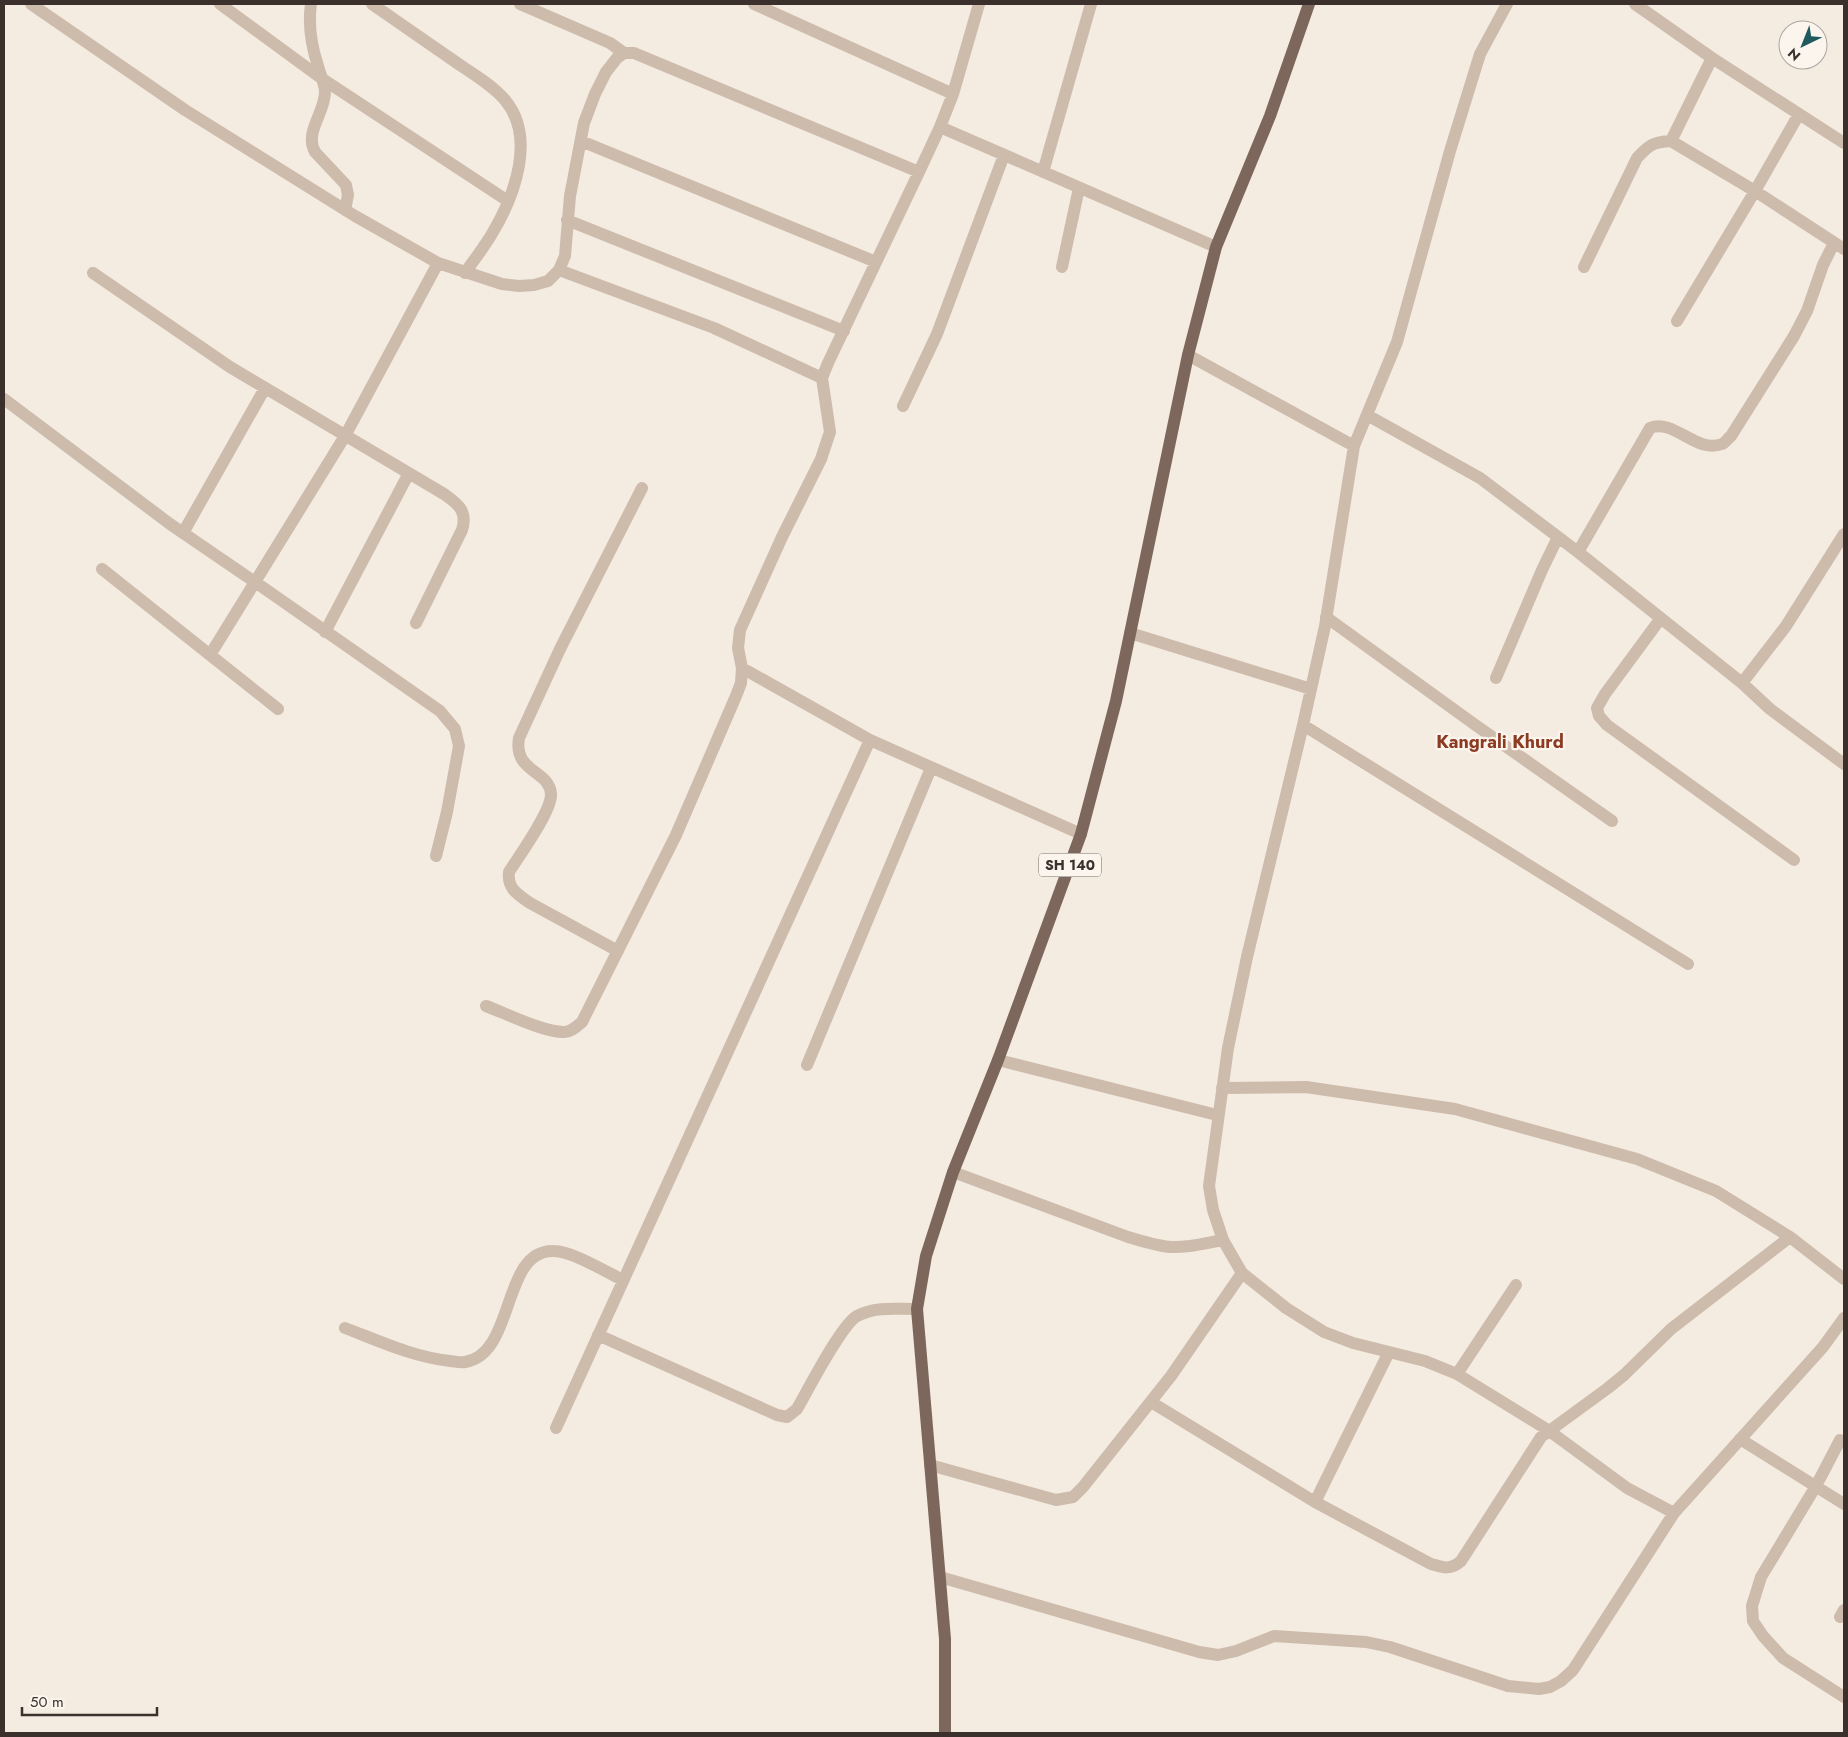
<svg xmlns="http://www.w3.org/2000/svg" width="1848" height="1737" font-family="Jost,sans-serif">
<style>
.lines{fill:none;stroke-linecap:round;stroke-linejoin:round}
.minor{stroke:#cdbbac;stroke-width:12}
.major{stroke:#7d675c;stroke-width:12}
.labels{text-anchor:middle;stroke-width:4.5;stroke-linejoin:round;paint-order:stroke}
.shield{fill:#fbf5ee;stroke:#756b66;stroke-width:1}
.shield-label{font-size:14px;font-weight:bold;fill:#3b302b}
.quarter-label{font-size:18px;font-weight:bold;fill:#8c3b22;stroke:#fbf5ee}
</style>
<rect width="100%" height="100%" fill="#f4ebe1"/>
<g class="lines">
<path class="minor" d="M31,4L185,110L355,216L438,263L502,284L519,286L534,285L548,281L559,270L565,256L570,196L584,123L595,94L606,72L617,58L624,53H634L919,172L940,127L1216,247
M220,4L321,78L508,201
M311,4C308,25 311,45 318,66C320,74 325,84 325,92C325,113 304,132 315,152L346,185L348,195L345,210
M372,4C401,24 430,44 460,65C475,75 493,86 505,100C536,137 515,195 493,232C485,246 474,260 465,273
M520,4L610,43L624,53
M754,4L953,94
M1507,4L1480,54L1450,151L1397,342L1354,446L1325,626L1303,725L1247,957L1228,1048L1209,1186L1213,1210L1223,1240L1242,1273L1286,1308L1324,1332L1353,1343L1425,1361L1457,1374L1548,1430L1627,1488L1674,1513L1823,1347L1844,1318
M1635,4L1712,58L1844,143
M940,127L953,94L979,4
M581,141L876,262
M1671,141L1712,58
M1043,172L1091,4
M567,220L844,331
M1062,267L1079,188
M1584,267L1637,158C1649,145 1653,142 1671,141L1755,191L1844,249
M559,270L714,328L822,378
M93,273L230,367L444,494C458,504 468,511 462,530L416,623
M1677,321L1755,191L1799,114
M1188,355L1354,446
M4,399L170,524L255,582L440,711L455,729L459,746L447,812L436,856
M903,406L937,334L1004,155
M1367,415L1480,478L1578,552L1742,683L1770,709L1844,764
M183,533L265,388
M1578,552L1650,428C1674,418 1696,454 1722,444C1725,443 1728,438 1731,436L1794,336L1807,311L1823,265L1834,243
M102,569L278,709
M1326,617L1474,724L1612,821
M1661,618L1605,694L1597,708L1599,716L1607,725L1794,860
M325,632L409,473
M1130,633L1311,689
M210,655L345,436L438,263
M742,668L870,740L1081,834
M1496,678L1542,570L1558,537
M1742,683L1786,626L1844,534
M1303,725L1688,964
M618,951L530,903C517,894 507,888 509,872C519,856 552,811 551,794C550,770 513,773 519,738L560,649L642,488
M486,1006C505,1013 545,1033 565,1032C571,1032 577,1026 582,1022L676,835L736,696L741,683L742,668L738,648L740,630L782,537L821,459L830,432L822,378L828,363L919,172
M998,1060L1217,1115
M807,1065L931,768
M1222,1088L1306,1087L1455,1109L1637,1159L1716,1191L1790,1237L1844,1279
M953,1172L1128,1237C1142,1241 1157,1246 1171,1247C1188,1248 1206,1243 1223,1240
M345,1328C379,1341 413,1357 450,1361C454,1361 460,1363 465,1362C516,1354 501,1249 554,1251C572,1251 606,1272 623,1280
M598,1335L777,1415L787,1417L797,1409C808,1390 841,1325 857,1316C875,1306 898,1309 917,1309
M1457,1374L1516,1285
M1151,1402L1315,1502L1431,1564C1444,1568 1451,1570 1461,1561L1541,1437L1608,1388L1624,1375L1671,1329L1790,1237
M556,1428L870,740
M1740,1439L1844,1504
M1840,1440L1816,1486L1761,1577L1752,1606L1753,1621L1763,1636L1783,1658L1844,1697
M930,1465L1056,1500L1073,1497L1083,1487L1171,1376L1242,1273
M1315,1502L1389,1352
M940,1577L1199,1652L1218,1655L1236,1651L1274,1636L1366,1642L1390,1647L1508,1686L1539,1689L1550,1687L1561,1681L1573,1670L1674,1513
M1840,1617L1844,1610"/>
<path class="major" d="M945,1733V1639L917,1309L926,1256L953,1172L998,1060L1081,834L1116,701L1188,355L1216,247L1270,116L1309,4"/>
</g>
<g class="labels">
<rect class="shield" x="1039" y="853.5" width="62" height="23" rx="4"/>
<g class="shield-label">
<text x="1070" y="870">SH 140</text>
</g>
<g class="quarter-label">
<text x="1500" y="748">Kangrali Khurd</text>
</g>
</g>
<rect width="1848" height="1737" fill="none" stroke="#3b302b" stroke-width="10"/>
<g transform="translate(1803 45) rotate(223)"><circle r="24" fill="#fbf5ee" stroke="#aea6a0"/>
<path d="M0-4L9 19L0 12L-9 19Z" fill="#1f5a5e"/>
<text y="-8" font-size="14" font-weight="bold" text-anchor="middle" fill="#3b302b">N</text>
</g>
<path d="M22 1707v8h135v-8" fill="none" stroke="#3b302b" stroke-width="2.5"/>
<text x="30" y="1707" font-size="15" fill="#3b302b" stroke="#fbf5ee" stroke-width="4" paint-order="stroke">50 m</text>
</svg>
